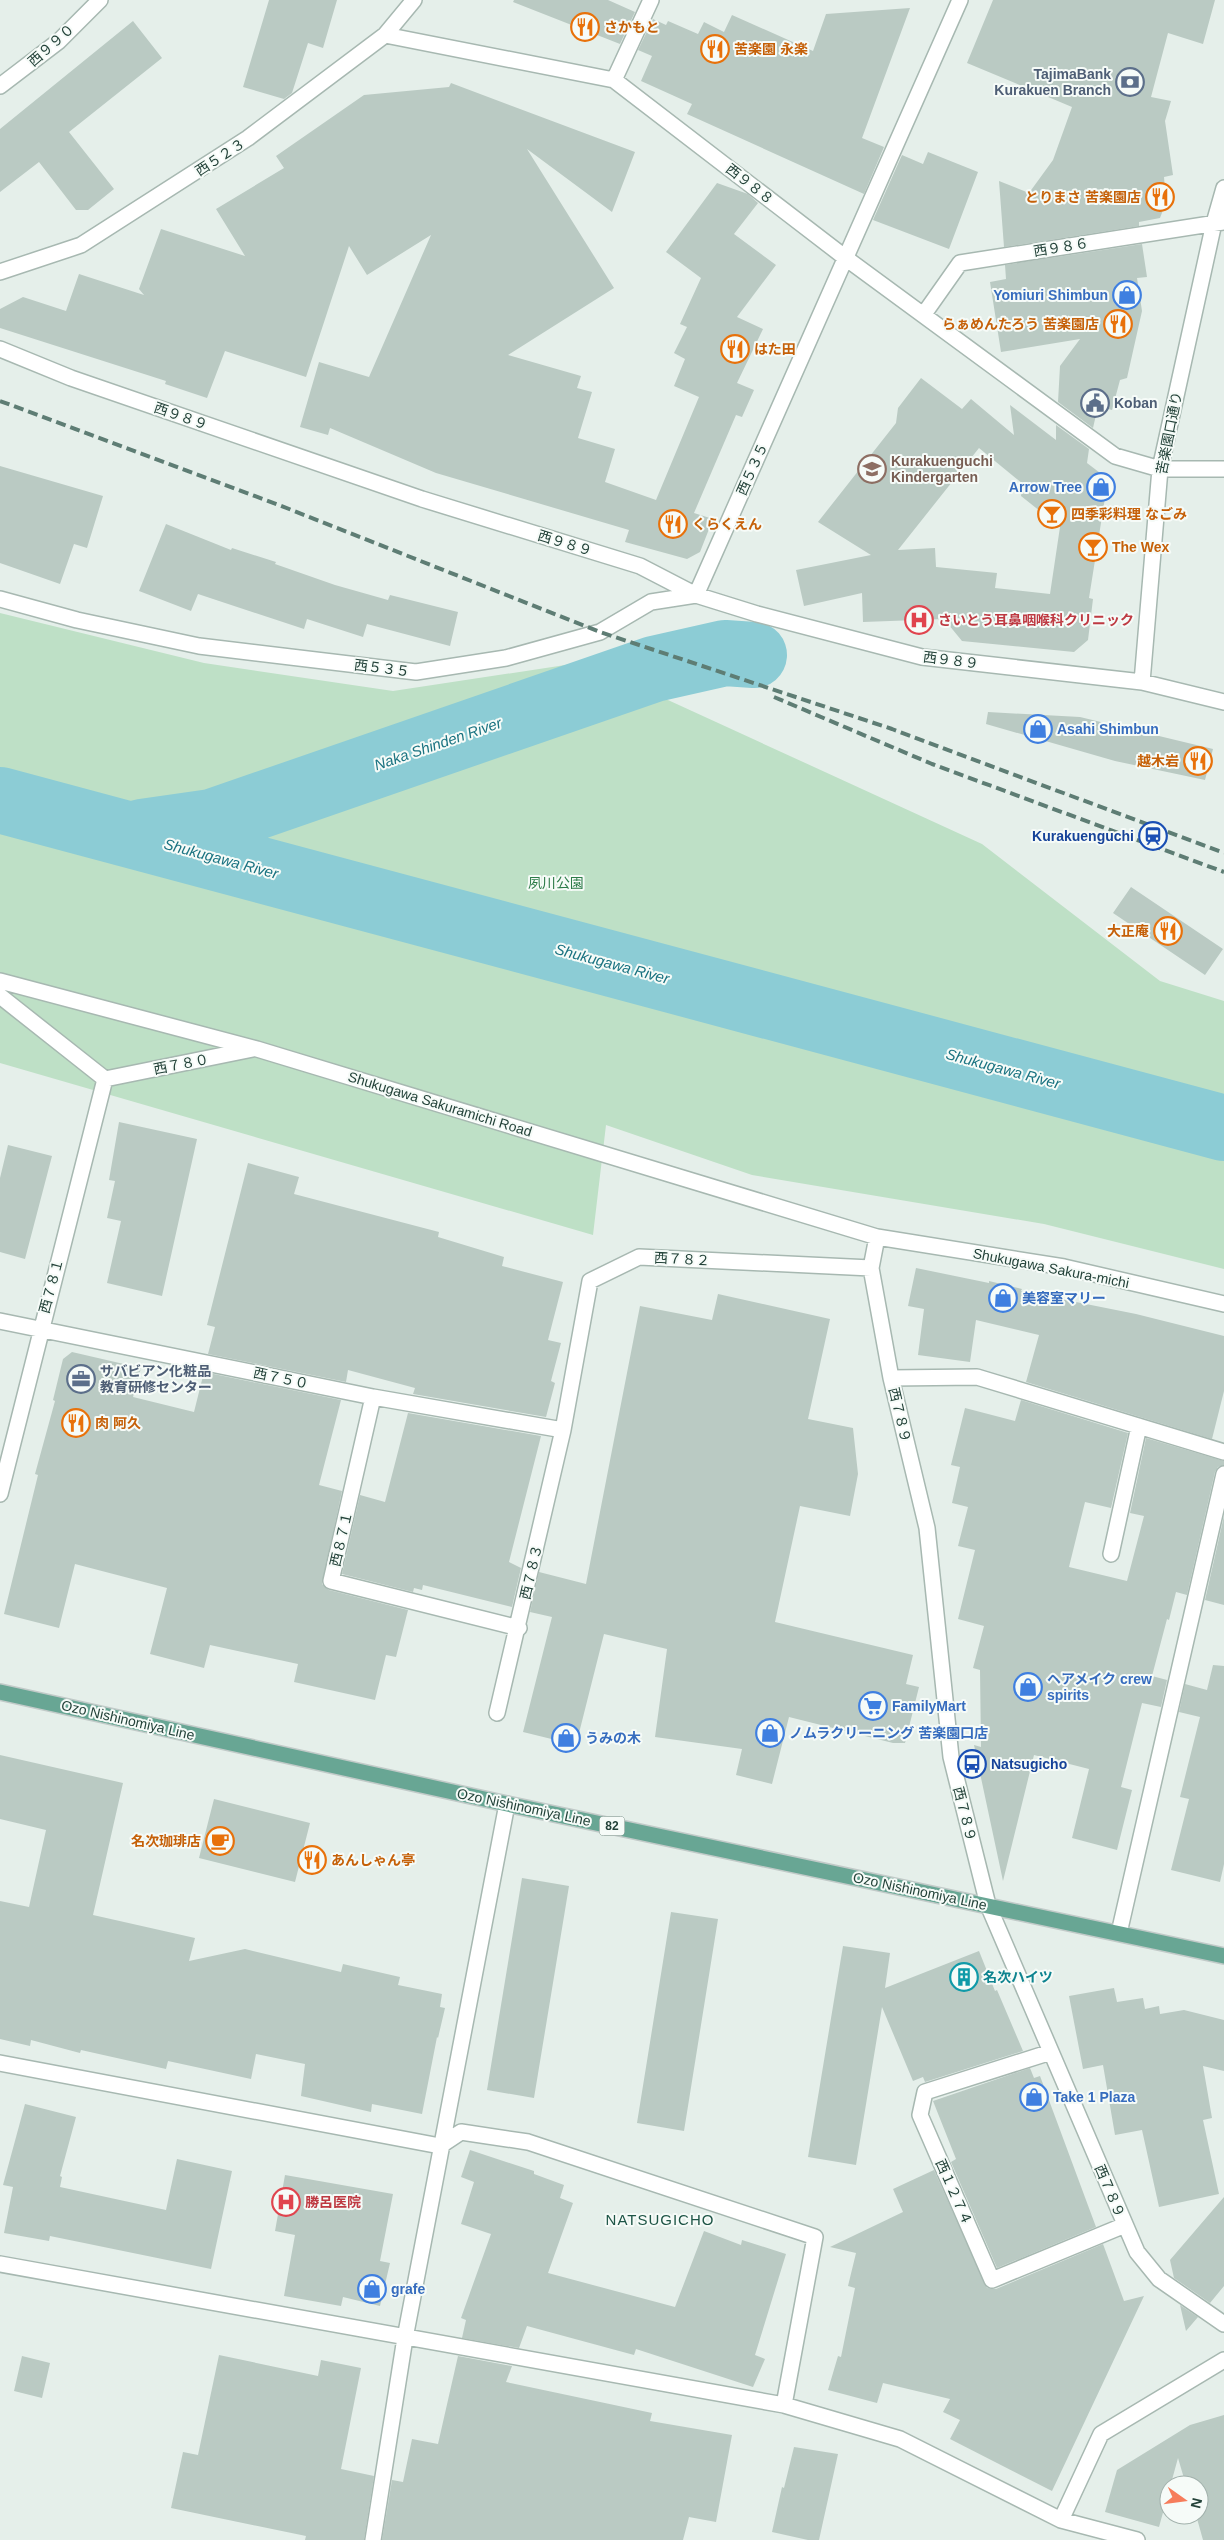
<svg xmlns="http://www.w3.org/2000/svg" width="1224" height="2540" font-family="Arial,'Noto Sans JP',sans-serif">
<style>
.green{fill:#bee0c6}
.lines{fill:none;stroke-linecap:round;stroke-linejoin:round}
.river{stroke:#8cccd5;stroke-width:66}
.building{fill:#bacac3;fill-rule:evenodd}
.minor-casing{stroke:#a7b8b1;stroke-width:18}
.major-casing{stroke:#c1cac8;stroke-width:18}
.minor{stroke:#fff;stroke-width:15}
.major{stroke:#68a694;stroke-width:15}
.rail{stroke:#5e7d74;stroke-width:4;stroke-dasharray:10 5;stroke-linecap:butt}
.labels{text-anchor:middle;stroke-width:4;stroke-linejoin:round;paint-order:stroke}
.shield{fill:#f6fbf8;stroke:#627a72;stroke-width:1}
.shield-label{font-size:12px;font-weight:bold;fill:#234239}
.food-label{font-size:14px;font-weight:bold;fill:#c56008;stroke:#f6fbf8;text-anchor:start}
.street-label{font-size:14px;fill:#234239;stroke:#f6fbf8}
.service-label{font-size:14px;font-weight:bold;fill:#4e5e75;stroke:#f6fbf8;text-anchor:start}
.shop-label{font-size:14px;font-weight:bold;fill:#366cbe;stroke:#f6fbf8;text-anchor:start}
.education-label{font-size:14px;font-weight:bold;fill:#785e54;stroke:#f6fbf8;text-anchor:start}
.health-label{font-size:14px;font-weight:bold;fill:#be3a42;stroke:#f6fbf8;text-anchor:start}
.transit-label{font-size:14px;font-weight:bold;fill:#164399;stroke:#f6fbf8;text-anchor:end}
.park-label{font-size:14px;fill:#2c7b48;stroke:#f6fbf8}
.culture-label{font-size:14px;font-weight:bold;fill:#0d838f;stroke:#f6fbf8;text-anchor:start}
.water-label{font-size:15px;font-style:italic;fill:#1a7381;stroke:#f6fbf8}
.neighbourhood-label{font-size:15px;letter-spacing:1px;fill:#1e5546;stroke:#f6fbf8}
</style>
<rect width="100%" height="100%" fill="#e5efea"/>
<path class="green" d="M0,613L204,663L393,691L585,662L982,844L1160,981L1224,1001V1269L1044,1224L752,1175L606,1125L593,1235L0,1063Z"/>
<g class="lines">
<path class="river" d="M0,800L1224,1128
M142,832L212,822L654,669L725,653L754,655"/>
</g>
<path class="building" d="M269,0H337L323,48L308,43L292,93L284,99L243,87Z
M514,0H608L635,12L620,44L513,2Z
M993,0H1215L1203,44L1168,33L1151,97L1171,101L1165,121L1173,175L1164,177L1166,202L1160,218L1139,222V226L1004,247L999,181L1029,193L1053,160L1072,107L967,63Z
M910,8L862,138L884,147L864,194L687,114L692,104L641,81L652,56L638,50L653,19L666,25L668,21L698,34L704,22L724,32L732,15L813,51L826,14Z
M133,21L162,58L69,132L114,189L88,210H76L39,162L0,192V129Z
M451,83L635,152L612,212L527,149L614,288L508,355L581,376L577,388L592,392L578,438L615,449L605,482L656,500L699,397L674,386L685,359L674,353L687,327L680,324L701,278L666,252L717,183L748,194L758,203L734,234L776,265L737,317L763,329L737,383L754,390L742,417L736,415L694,513L713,519L700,552L687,559L625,542L629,530L436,473L330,428L328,435L300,427L319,362L369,377L431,235L367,275L349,246L306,377L225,351L207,398L165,384L166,381L0,328V309L23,297L66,311L79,274L144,295L139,289L161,229L245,256L216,209L284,168L276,156L364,95L449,87Z
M928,152L978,172L949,249L873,220L902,155L923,164Z
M1142,244L1147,277L1137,278L1142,311L1127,378L1120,380L1112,410L1098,406L1093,428L1058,402L1060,366L1080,339L1001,352L990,282L1006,279L1005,265Z
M921,378L962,409L971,399L1014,435L1010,405L1056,440V425L1089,449L1087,463L1108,479L1089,598L1093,599L1088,640L1074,652L962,641L944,619L863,622L862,593L804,606L796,570L871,555L818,522L896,423L898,408ZM979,448L1023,484L1021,496L1060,527L1050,594L995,588L997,573L936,567L935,548L898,550Z
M0,466L103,496L87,548L74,544L60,584L0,563Z
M166,524L231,550L232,548L276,562L275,564L335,585L388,600L390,595L458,612L450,646L367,624L363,637L307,619L304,629L198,594L191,611L139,591Z
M988,712L1080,717L1213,749L1205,780L1115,761L986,724Z
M1131,887L1223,949L1205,975L1113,913Z
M119,1122L197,1139L162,1296L107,1283L121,1221L107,1218L115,1181L109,1180Z
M8,1145L52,1156L25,1259L0,1252V1178Z
M248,1163L299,1177L294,1194L439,1232L438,1237L504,1257L502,1266L563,1282L548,1340L561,1343L551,1381L555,1383L546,1417L413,1394L415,1388L348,1370L346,1382L208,1354L215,1327L207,1325Z
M916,1268L989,1283V1281L1022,1289L1021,1291L1136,1314L1224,1336V1391L1212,1439L1026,1382L1039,1335L976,1320L970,1362L918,1355L924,1309L908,1306Z
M718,1294L830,1319L808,1419L853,1428L858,1474L850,1516L800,1506L775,1622L913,1655L906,1684L919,1687L905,1743H893L789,1717L772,1784L736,1775L742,1749L655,1737L667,1649L604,1634L576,1745L523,1732L552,1617L530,1612L539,1572L586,1584L640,1306L712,1320Z
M72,1352L141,1368L133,1397L194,1412L204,1372L341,1400L319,1485L342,1491L322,1584L329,1590L408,1610L396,1657L386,1655L375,1700L294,1682L298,1664L210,1645L204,1668L150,1654L167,1588L75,1564L59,1628L4,1614L38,1475L35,1474L55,1401L53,1400L63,1359Z
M1021,1400L1128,1433L1111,1508L1085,1502L1069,1567L1127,1581L1144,1516L1130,1513L1146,1438L1224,1461V1465L1218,1467L1215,1472L1187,1595L1176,1592L1169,1620L1167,1619L1152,1676L1167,1680L1161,1707L1142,1703L1121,1787L1132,1790L1117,1850L1072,1838L1089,1769L1034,1755L1003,1881L974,1745L981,1747L980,1670L973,1668L984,1626L958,1619L975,1550L958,1546L968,1507L952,1503L960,1467L951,1465L965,1408L1015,1421Z
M408,1413L541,1436L509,1562L521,1568L512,1607L423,1585L422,1590L414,1588L413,1592L342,1574L360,1495L385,1502Z
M1224,1516V1605L1205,1600Z
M1213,1665L1224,1666V1864L1220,1882L1171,1870L1189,1799L1180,1797L1200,1717L1179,1712L1185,1684L1207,1690Z
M0,1755L123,1783L93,1915L195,1938L189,1961L245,1949L341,1972L343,1964L400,1977L398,1985L442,1994L440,2007L445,2008L438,2038L437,2037L422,2114L372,2104L371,2112L301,2096L305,2064L256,2054L251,2079L168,2061L166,2069L81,2050L80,2053L31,2040L30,2046L0,2039V1901L29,1907L46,1830L0,1819Z
M214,1799L310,1823L295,1882L199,1858Z
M522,1878L569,1886L534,2098L487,2090Z
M671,1912L718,1919L684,2131L637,2123Z
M843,1946L890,1953L885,1988L979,1951L995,1991L997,1990L1023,2051L925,2082L923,2077L913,2081L882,2007L856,2165L808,2157Z
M1114,1988L1117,2002L1143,1998L1145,2009L1159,2006L1160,2014L1184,2010L1224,2020V2071L1203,2066L1212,2118L1203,2120L1219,2194L1159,2207L1142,2130L1115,2135L1103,2065L1083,2069L1069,1996Z
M1030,2068L1034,2078L1040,2076L1096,2227L997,2268L951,2162L956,2159L933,2101Z
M25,2104L76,2117L60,2176L62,2177L60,2187L166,2210L177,2159L232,2171L211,2269L50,2236L49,2241L4,2233L13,2187L3,2185Z
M470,2150L534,2171V2174L564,2185L560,2198L573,2203L548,2273L675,2307L704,2231L741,2245L742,2240L786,2254L755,2355L765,2359L753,2387L636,2349L634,2355L527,2326L519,2348L462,2338L466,2320L461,2318L491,2234L461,2224L474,2182L461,2177Z
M934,2170L987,2288L996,2289L1103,2244L1124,2301L1144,2296L1052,2491L950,2439L960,2420L943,2412L950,2399L883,2383L877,2403L828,2390L838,2356L841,2357L855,2288L848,2286L856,2253L830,2247L903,2212L893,2189Z
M285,2175L393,2194L380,2261L390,2263L380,2306L343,2297L341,2306L284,2296L295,2235L275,2231Z
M1224,2197V2286L1210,2303L1174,2278L1170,2260Z
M1180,2305L1198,2317L1186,2331Z
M219,2355L318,2376L321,2360L361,2368L341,2469L374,2476L364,2540H305L306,2536L171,2508L183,2452L198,2455Z
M22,2356L50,2363L42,2398L14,2391Z
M458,2356L512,2366L506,2382L652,2413L650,2421L732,2435L716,2522L689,2517L683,2540H382L392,2480L403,2482L412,2439L438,2444Z
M1224,2415V2540H1203L1196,2515H1199V2485H1186L1178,2458L1159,2527L1105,2512L1117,2470L1190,2425Z
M794,2447L838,2454L819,2540H808L772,2532L782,2487L784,2488Z"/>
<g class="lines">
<defs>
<path id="minor" d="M385,35L614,80L847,259L1115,456L1160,469H1224
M614,80L651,0
M0,86L59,41L100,0
M0,272L81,245L248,138L385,35L414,0
M924,314L960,263L1223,222
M0,349L71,378L422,499L640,566L696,595L757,614L922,657L1142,682L1224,702
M696,595L960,0
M0,599L77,620L199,646L416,672L506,658L600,632L651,602L696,595
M1142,682L1160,469L1214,223L1224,188
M0,981L257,1049L877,1237L1064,1267L1224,1304
M0,996L105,1079
M105,1079L253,1049
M877,1237L871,1268L891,1378L927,1528L951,1757L988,1905L1137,2252L1159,2279L1224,2324
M0,1321L373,1397L563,1430
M891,1378L977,1377L1224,1452
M373,1397L331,1581L519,1628
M0,1494L105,1079
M1111,1554L1139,1426
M497,1713L563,1430L590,1281L639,1257L871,1268
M1119,1933L1224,1474
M1051,2052L925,2092L920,2115L992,2280L1125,2225
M0,2063L440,2146L461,2132L528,2142L815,2237L784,2405
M0,2264L784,2405L900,2439L1061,2520L1137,2540
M1061,2520L1101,2434L1224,2360
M373,2540L405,2338L507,1804"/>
<path id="major" d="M0,1692L507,1804L1224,1956"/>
</defs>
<use href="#minor" class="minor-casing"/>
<use href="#major" class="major-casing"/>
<use href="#minor" class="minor"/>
<use href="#major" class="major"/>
<path class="rail" d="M0,401L279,505L600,632L892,729L1224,853
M774,697L932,764L1224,872"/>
</g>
<defs>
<symbol id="restaurant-ring" viewBox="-11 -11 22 22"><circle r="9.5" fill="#f6fbf8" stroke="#e8710a" stroke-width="1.5"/><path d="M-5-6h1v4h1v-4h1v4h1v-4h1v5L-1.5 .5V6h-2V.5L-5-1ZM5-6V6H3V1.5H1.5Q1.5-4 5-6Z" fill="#e8710a"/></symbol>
<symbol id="bank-ring" viewBox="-11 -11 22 22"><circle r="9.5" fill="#f6fbf8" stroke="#5c6f8a" stroke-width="1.5"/><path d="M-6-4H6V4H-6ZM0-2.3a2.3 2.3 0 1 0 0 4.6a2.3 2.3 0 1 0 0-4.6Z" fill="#5c6f8a"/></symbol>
<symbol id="shop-ring" viewBox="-11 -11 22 22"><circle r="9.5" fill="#f6fbf8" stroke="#3f7fe0" stroke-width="1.5"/><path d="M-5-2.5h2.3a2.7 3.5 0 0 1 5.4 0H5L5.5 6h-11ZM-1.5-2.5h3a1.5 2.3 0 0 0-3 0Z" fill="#3f7fe0"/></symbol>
<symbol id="civic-ring" viewBox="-11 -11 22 22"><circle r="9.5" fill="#f6fbf8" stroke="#5c6f8a" stroke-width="1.5"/><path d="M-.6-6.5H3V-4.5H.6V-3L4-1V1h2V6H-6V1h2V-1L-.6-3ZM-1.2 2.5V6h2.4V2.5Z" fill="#5c6f8a"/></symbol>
<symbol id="school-ring" viewBox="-11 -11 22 22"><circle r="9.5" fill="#f6fbf8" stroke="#8d6e63" stroke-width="1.5"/><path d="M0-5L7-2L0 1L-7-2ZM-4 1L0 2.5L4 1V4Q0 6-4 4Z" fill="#8d6e63"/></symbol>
<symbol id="bar-ring" viewBox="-11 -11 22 22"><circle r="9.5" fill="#f6fbf8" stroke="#e8710a" stroke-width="1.5"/><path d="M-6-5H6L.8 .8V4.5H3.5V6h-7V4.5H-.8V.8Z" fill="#e8710a"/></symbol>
<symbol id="hospital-ring" viewBox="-11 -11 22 22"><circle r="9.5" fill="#f6fbf8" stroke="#e0444e" stroke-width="1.5"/><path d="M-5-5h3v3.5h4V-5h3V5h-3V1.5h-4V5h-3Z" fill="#e0444e"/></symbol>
<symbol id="station-ring" viewBox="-11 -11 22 22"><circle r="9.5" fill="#f6fbf8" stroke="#1a4fb4" stroke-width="1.5"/><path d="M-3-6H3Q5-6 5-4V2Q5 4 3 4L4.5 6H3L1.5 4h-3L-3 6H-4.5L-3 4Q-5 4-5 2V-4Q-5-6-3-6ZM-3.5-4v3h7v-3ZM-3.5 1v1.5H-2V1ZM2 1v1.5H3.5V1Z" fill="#1a4fb4"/></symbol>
<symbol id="office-ring" viewBox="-11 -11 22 22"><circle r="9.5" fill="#f6fbf8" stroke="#5c6f8a" stroke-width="1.5"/><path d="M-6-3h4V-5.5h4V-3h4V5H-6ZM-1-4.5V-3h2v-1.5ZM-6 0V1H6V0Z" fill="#5c6f8a"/></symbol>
<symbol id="supermarket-ring" viewBox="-11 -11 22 22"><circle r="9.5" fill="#f6fbf8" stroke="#3f7fe0" stroke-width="1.5"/><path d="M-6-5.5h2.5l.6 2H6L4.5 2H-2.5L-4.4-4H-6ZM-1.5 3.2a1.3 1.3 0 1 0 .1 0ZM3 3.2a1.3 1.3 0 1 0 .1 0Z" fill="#3f7fe0"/></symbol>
<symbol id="bus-ring" viewBox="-11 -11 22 22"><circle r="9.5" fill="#f6fbf8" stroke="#1a4fb4" stroke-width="1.5"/><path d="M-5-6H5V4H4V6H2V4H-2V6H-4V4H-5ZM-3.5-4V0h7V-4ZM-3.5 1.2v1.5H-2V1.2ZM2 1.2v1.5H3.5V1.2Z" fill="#1a4fb4"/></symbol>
<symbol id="cafe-ring" viewBox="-11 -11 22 22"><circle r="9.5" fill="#f6fbf8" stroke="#e8710a" stroke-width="1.5"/><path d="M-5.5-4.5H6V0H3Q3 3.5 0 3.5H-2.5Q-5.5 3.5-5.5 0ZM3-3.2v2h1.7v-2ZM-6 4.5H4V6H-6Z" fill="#e8710a"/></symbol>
<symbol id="building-ring" viewBox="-11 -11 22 22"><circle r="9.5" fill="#f6fbf8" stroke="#0f9aa8" stroke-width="1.5"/><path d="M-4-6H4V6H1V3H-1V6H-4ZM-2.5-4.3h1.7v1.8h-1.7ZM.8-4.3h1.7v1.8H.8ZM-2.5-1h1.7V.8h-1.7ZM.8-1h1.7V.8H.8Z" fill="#0f9aa8"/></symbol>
</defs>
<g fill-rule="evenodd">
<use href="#restaurant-ring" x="569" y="11" width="32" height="32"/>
<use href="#restaurant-ring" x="699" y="33" width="32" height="32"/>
<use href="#bank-ring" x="1114" y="66" width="32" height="32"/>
<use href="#restaurant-ring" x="1144" y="181" width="32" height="32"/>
<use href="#shop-ring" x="1111" y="279" width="32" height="32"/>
<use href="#restaurant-ring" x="1102" y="308" width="32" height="32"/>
<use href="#restaurant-ring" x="719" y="333" width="32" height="32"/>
<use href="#civic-ring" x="1079" y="387" width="32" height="32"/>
<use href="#school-ring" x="856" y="453" width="32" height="32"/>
<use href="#shop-ring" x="1085" y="471" width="32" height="32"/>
<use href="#bar-ring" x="1036" y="498" width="32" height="32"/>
<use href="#restaurant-ring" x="657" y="508" width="32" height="32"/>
<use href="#bar-ring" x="1077" y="531" width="32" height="32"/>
<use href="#hospital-ring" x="903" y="604" width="32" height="32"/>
<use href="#shop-ring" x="1022" y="713" width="32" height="32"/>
<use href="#restaurant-ring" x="1182" y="745" width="32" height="32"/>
<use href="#station-ring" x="1137" y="820" width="32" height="32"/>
<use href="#restaurant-ring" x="1152" y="915" width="32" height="32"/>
<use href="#shop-ring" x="987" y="1282" width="32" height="32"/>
<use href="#office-ring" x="65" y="1363" width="32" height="32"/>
<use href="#restaurant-ring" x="60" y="1407" width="32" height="32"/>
<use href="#shop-ring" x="1012" y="1671" width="32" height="32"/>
<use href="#supermarket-ring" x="857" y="1690" width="32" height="32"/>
<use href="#shop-ring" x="754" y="1717" width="32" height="32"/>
<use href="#shop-ring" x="550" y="1722" width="32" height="32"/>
<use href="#bus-ring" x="956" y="1748" width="32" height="32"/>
<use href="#cafe-ring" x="204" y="1825" width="32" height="32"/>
<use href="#restaurant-ring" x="296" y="1844" width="32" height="32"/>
<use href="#building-ring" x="948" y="1961" width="32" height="32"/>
<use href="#shop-ring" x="1018" y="2081" width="32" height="32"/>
<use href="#hospital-ring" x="270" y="2186" width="32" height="32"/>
<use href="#shop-ring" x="356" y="2273" width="32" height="32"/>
</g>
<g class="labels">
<rect class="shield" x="599.5" y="1816.5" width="25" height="19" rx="4"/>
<g class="shield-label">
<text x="612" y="1830">82</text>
</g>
<g class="food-label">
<text x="604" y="32">さかもと</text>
<text x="734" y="54">苦楽園 永楽</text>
<text x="1141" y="202" text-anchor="end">とりまさ 苦楽園店</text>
<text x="1099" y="329" text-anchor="end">らぁめんたろう 苦楽園店</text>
<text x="754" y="354">はた田</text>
<text x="1071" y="519">四季彩料理 なごみ</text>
<text x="692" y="529">くらくえん</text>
<text x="1112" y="552">The Wex</text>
<text x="1179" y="766" text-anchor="end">越木岩</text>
<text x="1149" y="936" text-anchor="end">大正庵</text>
<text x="95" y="1428">肉 阿久</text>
<text x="201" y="1846" text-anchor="end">名次珈琲店</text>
<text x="331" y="1865">あんしゃん亭</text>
</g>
<g class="street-label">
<text transform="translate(51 45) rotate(-41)" y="5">西９９０</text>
<text transform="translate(220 157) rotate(-33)" y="5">西５２３</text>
<text transform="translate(750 184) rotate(38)" y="5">西９８８</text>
<text transform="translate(1061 247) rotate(-9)" y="5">西９８６</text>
<text transform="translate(181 416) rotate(19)" y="5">西９８９</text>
<text transform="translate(1169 433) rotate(-79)" y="5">苦楽園口通り</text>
<text transform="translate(752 469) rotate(-66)" y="5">西５３５</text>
<text transform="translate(565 543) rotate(17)" y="5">西９８９</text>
<text transform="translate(951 660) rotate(7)" y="5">西９８９</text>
<text transform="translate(382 668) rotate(7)" y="5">西５３５</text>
<text transform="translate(181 1064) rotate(-11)" y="5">西７８０</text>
<text transform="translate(440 1104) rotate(17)" y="5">Shukugawa Sakuramichi Road</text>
<text transform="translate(682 1259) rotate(3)" y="5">西７８２</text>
<text transform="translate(1051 1268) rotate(11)" y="5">Shukugawa Sakura-michi</text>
<text transform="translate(51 1286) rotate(-75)" y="5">西７８１</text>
<text transform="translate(281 1378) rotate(12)" y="5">西７５０</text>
<text transform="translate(900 1415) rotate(77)" y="5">西７８９</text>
<text transform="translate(341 1539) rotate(-77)" y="5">西８７１</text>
<text transform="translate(531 1572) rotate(-77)" y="5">西７８３</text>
<text transform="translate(128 1720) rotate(13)" y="5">Ozo Nishinomiya Line</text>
<text transform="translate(524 1807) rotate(12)" y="5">Ozo Nishinomiya Line</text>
<text transform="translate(965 1814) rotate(76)" y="5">西７８９</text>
<text transform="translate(920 1891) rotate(12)" y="5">Ozo Nishinomiya Line</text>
<text transform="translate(1110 2191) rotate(67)" y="5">西７８９</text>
<text transform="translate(954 2192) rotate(66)" y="5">西１２７４</text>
</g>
<g class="service-label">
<text x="1111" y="79" text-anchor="end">TajimaBank<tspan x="1111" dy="16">Kurakuen Branch</tspan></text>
<text x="1114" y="408">Koban</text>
<text x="100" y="1376">サバビアン化粧品<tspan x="100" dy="16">教育研修センター</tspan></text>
</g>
<g class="shop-label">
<text x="1108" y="300" text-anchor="end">Yomiuri Shimbun</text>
<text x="1082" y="492" text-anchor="end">Arrow Tree</text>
<text x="1057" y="734">Asahi Shimbun</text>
<text x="1022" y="1303">美容室マリー</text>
<text x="1047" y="1684">ヘアメイク crew<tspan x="1047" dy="16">spirits</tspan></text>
<text x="892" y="1711">FamilyMart</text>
<text x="789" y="1738">ノムラクリーニング 苦楽園口店</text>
<text x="585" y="1743">うみの木</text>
<text x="1053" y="2102">Take 1 Plaza</text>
<text x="391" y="2294">grafe</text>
</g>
<g class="education-label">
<text x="891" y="466">Kurakuenguchi<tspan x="891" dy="16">Kindergarten</tspan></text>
</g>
<g class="health-label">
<text x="938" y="625">さいとう耳鼻咽喉科クリニック</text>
<text x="305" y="2207">勝呂医院</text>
</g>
<g class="transit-label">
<text x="1134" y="841">Kurakuenguchi</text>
<text x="991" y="1769" text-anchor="start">Natsugicho</text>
</g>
<g class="park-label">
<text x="556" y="888">夙川公園</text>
</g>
<g class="culture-label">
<text x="983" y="1982">名次ハイツ</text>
</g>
<g class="water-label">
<text transform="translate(438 744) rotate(-19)" y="5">Naka Shinden River</text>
<text transform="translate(221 859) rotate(15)" y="5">Shukugawa River</text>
<text transform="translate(612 964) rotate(15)" y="5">Shukugawa River</text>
<text transform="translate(1003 1069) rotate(15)" y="5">Shukugawa River</text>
</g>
<g class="neighbourhood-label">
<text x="660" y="2225">NATSUGICHO</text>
</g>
</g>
<g transform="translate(1184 2500) rotate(104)"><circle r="24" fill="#f6fbf8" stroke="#a2b1ac"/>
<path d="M0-4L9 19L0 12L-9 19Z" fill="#f67d5c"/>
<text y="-8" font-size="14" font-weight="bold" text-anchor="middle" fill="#234239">N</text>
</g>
</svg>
